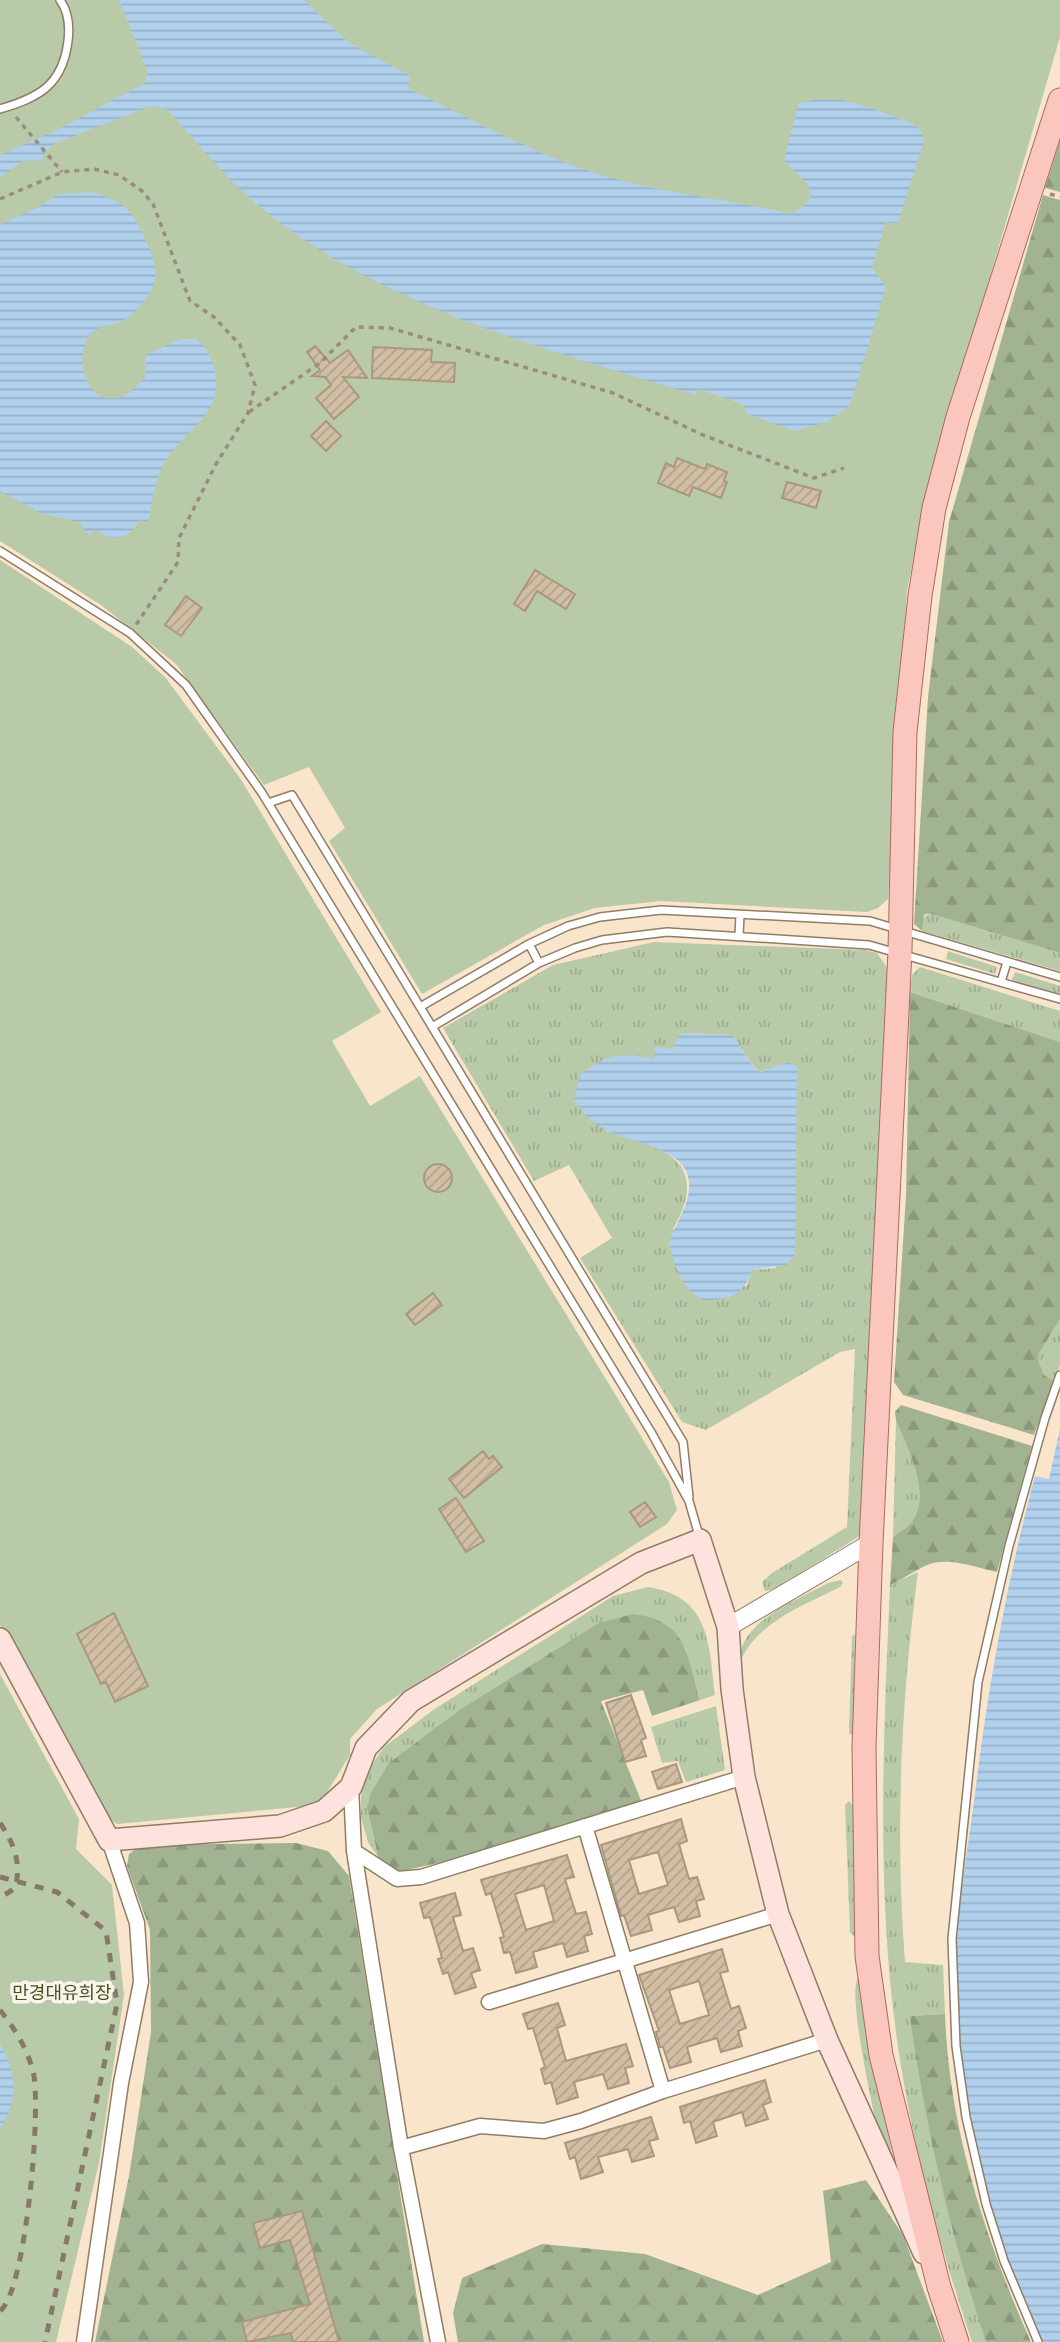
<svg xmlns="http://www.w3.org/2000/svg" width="1060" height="2342" font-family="'Archivo Narrow','Noto Sans KR',sans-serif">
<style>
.grass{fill:url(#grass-tufts);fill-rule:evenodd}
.forest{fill:url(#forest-firs)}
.park{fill:#b9caa8}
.water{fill:url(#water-rules)}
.building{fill:url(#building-hatch);stroke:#a9977f;stroke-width:2;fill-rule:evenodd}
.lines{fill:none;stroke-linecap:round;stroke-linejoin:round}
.service-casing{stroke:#8f7d66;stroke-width:10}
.minor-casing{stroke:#8f7d66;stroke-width:17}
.tertiary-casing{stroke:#8f7d66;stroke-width:20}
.secondary-casing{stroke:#8f7d66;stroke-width:24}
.primary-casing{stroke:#a76c60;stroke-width:25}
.path{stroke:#9b8c7b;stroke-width:3.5;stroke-dasharray:5 5;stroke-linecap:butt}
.service{stroke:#fff;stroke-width:7}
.minor{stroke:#fff;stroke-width:14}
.tertiary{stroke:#fff;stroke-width:18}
.secondary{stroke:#fde2de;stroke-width:21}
.primary{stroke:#fbc6bd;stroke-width:23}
.rail{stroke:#867969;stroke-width:5;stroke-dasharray:9 9;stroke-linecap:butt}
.labels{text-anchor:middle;stroke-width:7;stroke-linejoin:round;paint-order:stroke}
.park-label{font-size:18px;fill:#3e5420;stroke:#fcf4ea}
</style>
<defs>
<pattern id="grass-tufts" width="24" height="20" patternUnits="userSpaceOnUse" patternTransform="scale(1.75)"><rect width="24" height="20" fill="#b9caa8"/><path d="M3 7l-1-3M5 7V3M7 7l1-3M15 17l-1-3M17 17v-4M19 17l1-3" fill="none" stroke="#9eac8f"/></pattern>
<pattern id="forest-firs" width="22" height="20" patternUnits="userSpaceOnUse" patternTransform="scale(1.75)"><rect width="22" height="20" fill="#a2b391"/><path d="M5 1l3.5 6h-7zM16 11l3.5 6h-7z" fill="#8a997b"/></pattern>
<pattern id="water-rules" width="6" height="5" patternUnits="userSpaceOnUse" patternTransform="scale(1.75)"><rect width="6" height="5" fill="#b0d0eb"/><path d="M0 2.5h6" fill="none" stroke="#96b1c8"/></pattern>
<pattern id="building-hatch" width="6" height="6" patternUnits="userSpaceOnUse" patternTransform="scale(1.75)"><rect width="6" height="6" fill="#d1bea5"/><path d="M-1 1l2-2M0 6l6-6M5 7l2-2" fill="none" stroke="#b2a28c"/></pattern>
</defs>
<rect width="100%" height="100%" fill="#f9e5cc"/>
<path class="grass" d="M928,913L1060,953V971L922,931V920Z
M654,942L865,950L877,953L888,969L863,1527L858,1537L775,1589L765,1591L762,1582L772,1573L847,1527L855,1349L840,1352L706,1430L682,1422L580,1258L612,1238L569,1165L534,1181L443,1028L553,965ZM682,1033L731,1035C745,1049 743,1058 761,1072L788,1062L776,1268L752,1270L746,1287L673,1229C712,1161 664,1147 606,1131L636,1056L655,1060L672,1049Z
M948,951L997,967L995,974L946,959Z
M920,967L1060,1011V1042L910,992L912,975Z
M1015,972L1060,986V994L1012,980Z
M1060,1319V1365L1054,1381L1044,1375L1037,1357Z
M896,1420C907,1448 933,1495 911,1523C907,1528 898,1533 893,1537Z
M918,1572C901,1700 895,1833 905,1962L943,1965L945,2014L910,2016L939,2173L986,2342H972C942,2252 916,2160 901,2066C875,1907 883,1745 890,1585Z
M841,1580L843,1583L840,1587C803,1606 754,1623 739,1665C738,1621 794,1602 828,1583Z
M648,1587C710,1596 709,1644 715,1695L700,1700L685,1647L370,1822L378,1857L368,1842L361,1818V1796L367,1772L384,1747L436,1708L613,1596Z
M855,1635L854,1733L851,1735L849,1733L852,1636Z
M716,1706L725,1770L686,1782L678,1761L662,1763L651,1727Z
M849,1801L853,1806L855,1937L850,1932L845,1805Z
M858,1978L861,1981L893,2161L883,2157C878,2130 846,1995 858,1978Z"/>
<path class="forest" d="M1060,140V192L1045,188Z
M1043,195L1060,200V953L928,913L924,915L922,931L914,924L928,697L949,522Z
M910,992L1060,1042V1319L1037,1357L1044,1375L1054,1381L1034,1435L903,1395L894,1382L906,1196Z
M901,1405L1032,1446L997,1572C978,1568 950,1557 930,1564C920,1567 902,1580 890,1585L893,1537C898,1533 907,1528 911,1523C933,1495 907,1448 896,1420L895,1412Z
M633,1614C687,1620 687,1655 700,1700L652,1716L643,1690L601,1701L642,1803L473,1855L402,1871L391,1868L378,1857L367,1807L371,1793L389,1763L461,1709L599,1623Z
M296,1843L328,1851L349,1876L424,2342H95L129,2176L151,2032L150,1930L127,1866L129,1854L140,1845Z
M945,2014C949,2128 985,2239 1031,2342H986C951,2236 925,2127 910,2016Z
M866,2180L903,2235L943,2342H458L453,2313L462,2278L542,2244L645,2254L758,2295L831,2262L823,2191Z"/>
<path class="park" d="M0,0H1060V37L924,503L907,591L888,899L878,908L867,912L661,901L595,908L544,925L422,994L329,841L345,828L309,767L264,785L176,664L101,605L0,541Z
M0,560L132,647L165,677L240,778L381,1012L332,1041L370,1106L420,1076L669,1482L677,1510L667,1524L377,1709L350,1739V1755L319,1805L117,1824L98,1812L0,1625Z
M0,1674L79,1819L76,1849L112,1885L124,1995L99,2163L56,2342H0Z"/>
<path class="water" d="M119,0H304L348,42L410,76L408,88C464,116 518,145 577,167C646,192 720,197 790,214L803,207L811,197L807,183L784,161L798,104C837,89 876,111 914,124L921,131L924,141L898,223H885L872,268L886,287L850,405L827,422L794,431L745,413V405L698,389L696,395C541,347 364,304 242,191C215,166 192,135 166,109L152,106L53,144L40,161H23L0,177V155L57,130L145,83L148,72Z
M94,192C130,206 132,210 148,245C159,271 159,286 139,307C133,313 127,320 118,323C104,327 91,327 85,344C76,366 90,407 121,397C130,394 139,383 146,377V355L180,339H197C208,350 214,361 216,377C221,418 180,432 163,465C154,483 152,503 148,522L140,520C127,541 115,542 94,530L90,536L78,522L41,513L0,491V224L35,209L59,194Z
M681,1033L732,1035C745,1049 742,1058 761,1072L788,1062L797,1066L795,1255L786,1265L752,1270C742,1298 731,1297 704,1301C679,1286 676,1270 669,1242C676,1222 691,1204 689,1181C686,1147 626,1142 604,1129C591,1121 582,1112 574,1099L580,1075C608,1054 619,1052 654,1059L655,1046L672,1049Z
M1060,1429V2342H1042C984,2225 953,2088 956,1957C958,1903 968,1848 975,1794C988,1687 1007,1581 1035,1476L1049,1479Z
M0,2044C18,2074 18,2099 0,2129Z"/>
<path class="building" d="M315,346L330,363L348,350L367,378L343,377L359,397L334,419L316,398L331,385L325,377L312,376L320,370L307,352Z
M373,347L432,350L431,362L455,363L454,382L372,378Z
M326,421L341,436L326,451L311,436Z
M677,458L705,469L707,464L727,472L724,481L727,482L721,498L693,487L689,496L658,483L666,463L674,467Z
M787,482L821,491L816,508L782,498Z
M535,570L575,594L566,609L537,591L525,611L514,604Z
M186,596L202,608L181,636L165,625Z
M424 1178a14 14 0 1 1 28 0a14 14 0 1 1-28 0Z
M433,1293L442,1305L415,1325L406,1314Z
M483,1451L489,1459L493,1456L502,1467L464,1498L449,1479Z
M456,1498L484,1541L466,1552L439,1509Z
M645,1502L656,1517L640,1527L630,1512Z
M114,1613L148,1686L115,1702L106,1682L101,1684L77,1634Z
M631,1695L646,1738L641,1740L646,1756L625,1762L606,1703Z
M676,1764L682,1782L658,1789L652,1772Z
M681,1819L687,1841L679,1844L689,1879L697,1877L704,1899L696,1901L700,1916L679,1922L674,1907L648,1915L652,1930L631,1936L624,1915L621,1916L601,1845ZM658,1852L668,1885L639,1894L629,1860Z
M567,1855L574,1877L565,1879L576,1914L586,1912L592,1934L584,1936L588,1951L567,1957L563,1943L533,1952L537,1967L516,1973L510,1952L504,1953L500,1938L504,1937L491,1893L486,1895L481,1880ZM544,1885L554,1921L526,1930L515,1894Z
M455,1893L461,1915L453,1917L463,1951L473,1948L480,1970L471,1973L476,1987L455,1994L448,1972L443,1974L438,1959L442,1958L430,1917L424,1918L420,1903Z
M722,1949L728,1971L720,1973L731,2009L739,2006L746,2028L738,2031L742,2046L721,2052L717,2038L687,2047L691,2062L670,2068L663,2047H660L656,2032L659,2031L639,1975ZM699,1981L709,2015L680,2024L669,1990Z
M558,2003L565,2025L557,2028L566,2061L626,2044L633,2066L625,2068L629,2083L608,2089L603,2074L574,2082L578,2097L557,2104L551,2082L545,2084L541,2069L545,2067L533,2028L528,2029L523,2014Z
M765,2080L771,2102L763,2105L768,2119L746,2126L742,2112L713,2122L717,2136L696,2143L690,2121L684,2123L680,2107Z
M651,2117L658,2139L649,2141L654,2156L632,2162L628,2149L598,2157L603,2172L581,2179L575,2157L570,2159L565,2143Z
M302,2211L339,2342H293L291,2333L247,2342L242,2322L310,2304L290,2240L260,2248L253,2223Z"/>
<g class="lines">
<defs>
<path id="service" d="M0,109C17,104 38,97 50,84C68,65 76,22 60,0
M0,551L130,633L186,685L262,793L651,1432L689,1501L700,1539
M268,803L292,795L683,1442L689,1497
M739,936L740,915
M529,944L539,963
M1001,982L1007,962
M420,1007L529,944L568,926L600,917L661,910L870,921L1060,977
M432,1027L539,963L575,948L602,940L667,932L869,945L1060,999
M1038,2342L1004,2261L986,2204L966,2117L956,2046L952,1939L978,1682L1009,1546L1045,1418L1060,1375"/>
<path id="minor" d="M351,1787L354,1851L397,1879L421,1877L744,1777
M585,1826L663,2091
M354,1851L401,2148L438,2342
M489,2002L778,1914
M401,2148L480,2126L544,2131L581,2121L663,2091L827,2040
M84,2342L121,2083L141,1982L137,1923L109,1840"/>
<path id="tertiary" d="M728,1627L871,1543"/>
<path id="secondary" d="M0,1639L109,1840L280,1826L324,1811L351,1787L366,1748L411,1701L641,1563L700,1540L728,1627L732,1689L744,1777L778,1914L827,2040L924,2253"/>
<path id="primary" d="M957,2342L939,2287L881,2055L867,1956L864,1747L871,1543L900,951L905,732L920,596L934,508L958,417L1060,100"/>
</defs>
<use href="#service" class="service-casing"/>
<use href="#minor" class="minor-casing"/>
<use href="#tertiary" class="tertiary-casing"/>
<use href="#secondary" class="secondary-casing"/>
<use href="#primary" class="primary-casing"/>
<path class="path" d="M16,117L62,172
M1050,194L1060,197
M0,199L62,172L94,169L119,175L142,191L153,204L190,301L214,317L240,345L255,385L248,413L216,464L179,538L178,562L136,625
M249,412L320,363L356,327L390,328L613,393L703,435L814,478L844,468"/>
<use href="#service" class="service"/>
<use href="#minor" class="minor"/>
<use href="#tertiary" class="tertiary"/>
<use href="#secondary" class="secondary"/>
<use href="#primary" class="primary"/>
<path class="rail" d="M0,1823C14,1844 22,1863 15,1888L0,1898
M0,1877L57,1892L106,1931L117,2004L45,2342
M0,2010C14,2028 27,2048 33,2071C42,2105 26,2292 0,2311"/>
</g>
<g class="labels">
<g class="park-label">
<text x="62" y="1999">만경대유희장</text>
</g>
</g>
</svg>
